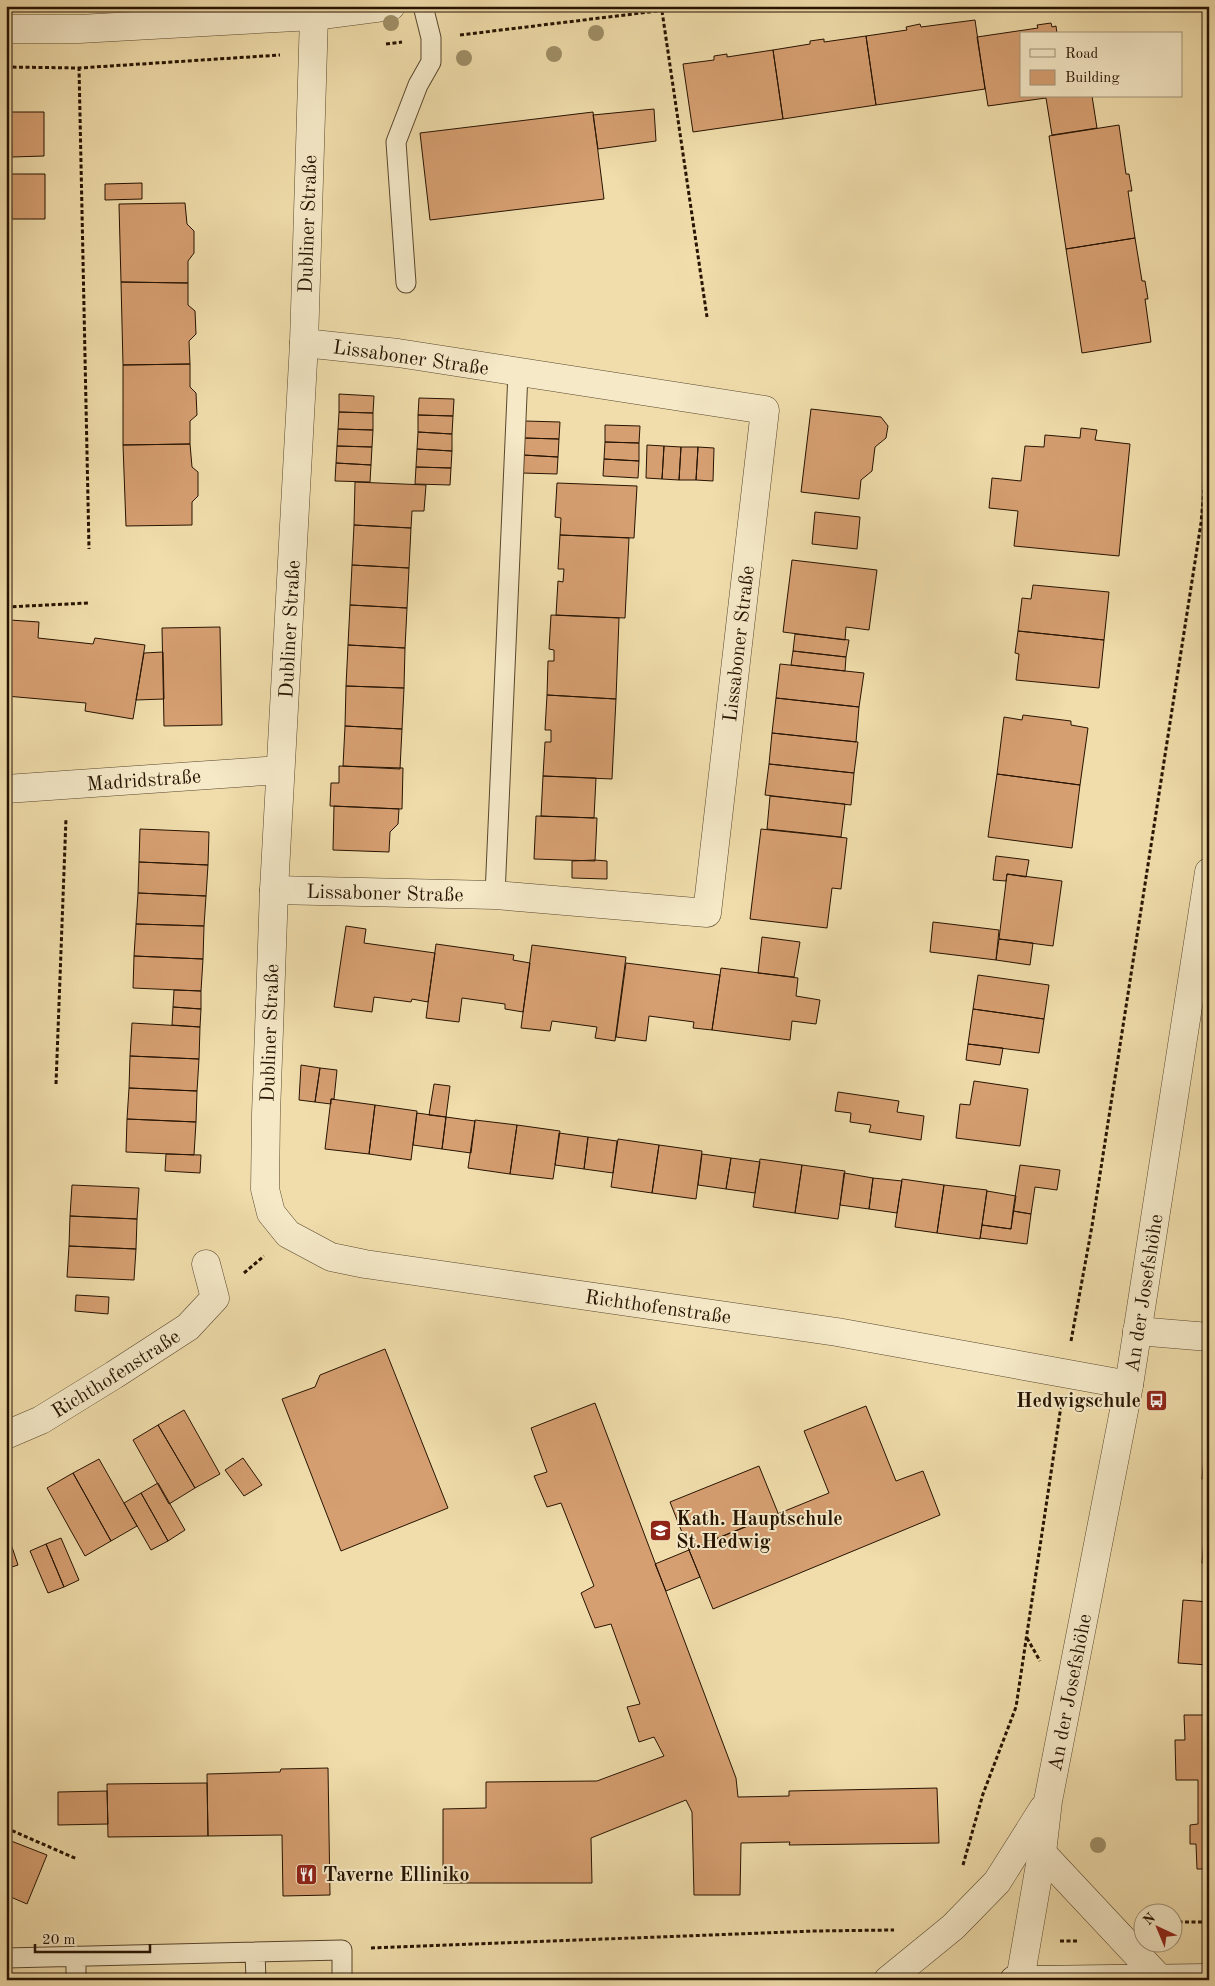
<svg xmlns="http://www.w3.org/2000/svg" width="1215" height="1986" font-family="'Old Standard TT',serif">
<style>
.building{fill:#d69f71;stroke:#261301}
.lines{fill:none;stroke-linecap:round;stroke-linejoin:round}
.service-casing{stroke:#58462c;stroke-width:21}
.minor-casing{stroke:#58462c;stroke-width:29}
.tertiary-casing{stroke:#58462c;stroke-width:29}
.secondary-casing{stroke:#261301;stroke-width:29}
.path{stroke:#261301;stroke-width:3;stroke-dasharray:4 2.5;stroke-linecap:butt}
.service{stroke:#f5e9c8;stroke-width:19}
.minor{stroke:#f5e9c8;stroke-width:28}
.tertiary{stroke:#f5e9c8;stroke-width:28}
.secondary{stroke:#f5e9c8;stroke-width:28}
.tram{stroke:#261301;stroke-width:1}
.tree{fill:#9f8f67}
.labels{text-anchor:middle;stroke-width:4;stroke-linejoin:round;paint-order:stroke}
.street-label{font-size:20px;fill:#261301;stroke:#f5e9c8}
.poi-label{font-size:20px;font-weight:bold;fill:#261301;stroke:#f5e9c8;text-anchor:start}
</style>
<rect width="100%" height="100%" fill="#f0ddab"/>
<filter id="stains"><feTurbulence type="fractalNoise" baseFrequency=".004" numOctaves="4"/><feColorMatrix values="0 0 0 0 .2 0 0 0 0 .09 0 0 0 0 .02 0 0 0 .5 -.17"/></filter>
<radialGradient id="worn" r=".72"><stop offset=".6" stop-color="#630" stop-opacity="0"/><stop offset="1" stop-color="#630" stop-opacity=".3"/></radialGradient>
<path class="building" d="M975,20L985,89L876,105L866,36L907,30L906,27L920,24L921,27Z
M1051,23L1052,27L1056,26L1057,34H1021V96H1092L1097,128L1052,135L1046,98L988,106L977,37L1038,28L1037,25Z
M866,36L876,105L783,119L773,50L810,44V41L824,39V42Z
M773,50L783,119L693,132L683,64L714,60V56L727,54V57Z
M1204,105H1209V129H1205Z
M654,109L656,141L598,149L593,115Z
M11,112H44V156L12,157Z
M593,112L604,199L430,220L420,133Z
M1119,125L1126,174H1129L1132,191H1128L1135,238L1066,249L1049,136Z
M11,174H45V219H12Z
M142,183V199L105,200V184Z
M185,203L187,224L194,231V253L188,261V283L121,282L119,204Z
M1135,238L1142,281H1145L1148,299H1145L1151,342L1082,353L1066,249Z
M121,282L188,283V305L195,311L196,334L189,341L190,364L123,365Z
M190,364V387L196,393L197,415L190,421V444L123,445V365Z
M339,394L374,396L373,413L339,412Z
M419,398L454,399L453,416L418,415Z
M811,409L881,417L888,426L886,438L875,447L872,471L861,480L859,499L801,492Z
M339,412L373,413V430L338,429Z
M418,415L453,416L452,434L418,432Z
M6,417L8,445L6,447Z
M525,421L560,422L559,439L524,438Z
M605,425L640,426L639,443L605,442Z
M1081,428L1097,430L1095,440L1130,444L1119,556L1014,546L1018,511L989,508L992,478L1021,481L1025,446L1044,447L1045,435L1080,438Z
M338,429L373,430L372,447L337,446Z
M418,432L452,434V451L417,449Z
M524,438L559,439L558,457L523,455Z
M605,442L639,443V461L604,459Z
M190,444L192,467L198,472V496L192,502V525L126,526L123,445Z
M647,445L664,446L662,479L646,478Z
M337,446L372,447L371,465L336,463Z
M664,446L681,447L679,480L662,479Z
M681,447H698L696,480H679Z
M698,447L714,448L713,481L696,480Z
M417,449L452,451L451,468L416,467Z
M523,455L558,457L557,474L522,473Z
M604,459L639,461L638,478L603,476Z
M336,463L371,465L370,482L335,481Z
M416,467L451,468L450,485L415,484Z
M355,482L426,485L424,511H412L411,528L354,525Z
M557,483L637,486L634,538L560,535L561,518L555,517Z
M815,512L860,517L857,549L812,544Z
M354,525L411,528L409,568L352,565Z
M560,535L629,538L625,618L556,615L558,581L563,582L564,569H558Z
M792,560L877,570L869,630L846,627L845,640L783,632Z
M352,565L409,568L407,608L350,605Z
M1033,585L1109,592L1104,640L1018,631L1022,598L1031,599Z
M350,605L407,608L405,648L348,645Z
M551,615L619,618L616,699L547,695L548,661H554V650L549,649Z
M10,620L39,622L38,638L93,644L95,638L145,645L133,719L85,711L86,703L6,696V636Z
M220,627L222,725L164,726L162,628Z
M1018,631L1104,640L1099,688L1016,680L1019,654L1015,653Z
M795,634L849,640L846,657L793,651Z
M348,645L405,648L404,688L346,686Z
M793,651L846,657L845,671L791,665Z
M163,652L164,699L136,700L144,653Z
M780,664L864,673L859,707L776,698Z
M346,686L404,688L402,729L345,726Z
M547,695L616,699L612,779L543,776L545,742H551V730H545Z
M776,698L859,707L856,742L772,733Z
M1023,715L1071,721V725L1088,728L1080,785L997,774L1004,717L1022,720Z
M345,726L402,729L400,769L343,766Z
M772,733L858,742L854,773L769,764Z
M769,764L854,773L851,805L765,795Z
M339,766L403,768L402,809L330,806L331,783H339Z
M997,774L1080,785L1072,848L988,837Z
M543,776L596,778L594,818L541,816Z
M770,796L845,804L841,837L767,829Z
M334,806L399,809L398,824L390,832L389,852L333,850Z
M536,816L597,818L595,861L534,859Z
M140,829L209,832L208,865L139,862Z
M761,829L847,838L841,889L832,888L827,928L750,919Z
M996,856L1029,860L1026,877L1007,874L1006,881L993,880Z
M595,860L607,861V879L572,878V861Z
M139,862L208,865L206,896L138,893Z
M1007,874L1062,881L1053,946L999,939Z
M138,893L206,896L204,926L136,924Z
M933,922L999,930L996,960L930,952Z
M136,924L204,926L203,959L134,956Z
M346,926L366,929L364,943L435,953L428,1002L412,999L411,1002L374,997L372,1012L334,1007Z
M762,937L800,942L794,977L758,973Z
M999,939L1033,943L1030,965L996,960Z
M436,944L514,955L513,960L530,963L523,1012L505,1009V1004L462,998L459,1022L426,1018Z
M532,945L626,957L615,1041L595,1038L597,1027L552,1021L550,1031L521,1028Z
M134,956L203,959L201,991L133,988Z
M626,963L720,975L712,1030L693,1028L694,1022L649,1016L646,1041L616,1037Z
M721,968L798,978L796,996L820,1000L816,1024L792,1021L790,1040L712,1030Z
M978,975L1049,985L1044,1019L973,1009Z
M174,990L201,991V1009L173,1007Z
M173,1007L201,1009L200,1027L172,1025Z
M973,1009L1044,1019L1039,1053L968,1044Z
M132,1023L200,1027L199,1059L130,1056Z
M968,1044L1003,1048L1000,1065L966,1060Z
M130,1056L199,1059L197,1091L129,1088Z
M301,1065L320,1068L315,1102L299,1100Z
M320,1068L337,1070L334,1099H331V1104L315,1102Z
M974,1081L1028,1089L1020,1146L956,1138L960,1104L970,1105Z
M434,1084L450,1086L446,1117L429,1115Z
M129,1088L197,1091L196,1122L127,1119Z
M838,1092L899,1101L897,1112L924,1116L921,1140L869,1132L871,1125L850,1122L851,1113L835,1111Z
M331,1099L375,1105L369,1154L325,1149Z
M375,1105L417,1111L411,1160L369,1154Z
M417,1113L446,1117L442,1149L413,1145Z
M446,1117L475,1121L471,1153L442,1149Z
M127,1119L196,1122L194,1155L126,1152Z
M475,1120L517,1125L510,1174L468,1168Z
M517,1125L560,1131L553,1179L510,1174Z
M559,1133L588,1137L584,1169L555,1165Z
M588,1137L617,1141L613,1173L584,1169Z
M618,1139L659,1145L652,1193L611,1187Z
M659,1145L702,1151L696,1199L652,1193Z
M166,1154L201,1155L200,1173L165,1171Z
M702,1154L731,1158L726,1189L698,1185Z
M731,1158L760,1162L755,1193L726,1189Z
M760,1159L802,1165L795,1213L753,1207Z
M802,1165L845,1171L838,1219L795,1213Z
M1020,1165L1060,1170L1057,1190L1035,1187L1031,1214L1013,1211Z
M844,1173L873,1178L869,1209L840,1205Z
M873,1178L902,1181L897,1213L869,1209Z
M902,1179L944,1185L937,1233L895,1227Z
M72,1185L139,1188L137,1219L70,1216Z
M944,1185L987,1190L980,1239L937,1233Z
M987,1191L1016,1196L1011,1229L982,1225Z
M1013,1211L1031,1214L1027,1244L980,1238L982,1225L1011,1229Z
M70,1216L137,1219L136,1249L69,1246Z
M69,1246L136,1249L134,1280L67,1277Z
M76,1295L109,1297L108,1314L75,1311Z
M385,1349L448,1508L341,1551L282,1399L315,1387L320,1375Z
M595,1403L736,1778L738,1797L789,1796V1791L937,1788L939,1843L789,1845L790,1842L741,1843L740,1895H694L692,1812L686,1800L591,1838L592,1883H443V1809L486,1808V1782L597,1781L664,1756L654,1737L639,1742L627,1707L640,1704L611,1624L595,1628L581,1593L594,1586L561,1503L547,1507L534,1476L547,1472L531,1428Z
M1209,1403V1480L1202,1479Z
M866,1406L896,1481L923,1471L940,1515L713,1609L689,1550L829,1493L804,1431Z
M184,1410L220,1474L195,1488L158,1425Z
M158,1425L195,1488L169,1504L133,1440Z
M243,1458L262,1485L244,1496L225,1470Z
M99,1459L137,1526L111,1541L73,1473Z
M759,1466L778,1513L689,1550L670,1502Z
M73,1473L111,1541L85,1556L47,1488Z
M158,1483L185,1530L168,1541L141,1493Z
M141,1493L168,1541L151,1550L124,1503Z
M1206,1514L1209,1515V1563H1202Z
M6,1529L18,1565L6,1569Z
M61,1538L79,1580L64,1587L46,1544Z
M46,1544L64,1587L48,1593L30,1551Z
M689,1550L700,1577L666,1591L655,1564Z
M1183,1600L1209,1602L1208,1665L1178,1663Z
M1184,1715H1209V1869H1197L1196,1844H1190V1825L1198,1824V1780H1176L1175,1740H1185Z
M328,1768L330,1895L283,1896L282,1835L208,1836L207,1774L280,1772L281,1769Z
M207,1783L208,1836L108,1837L107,1784Z
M107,1791L108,1824L58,1825V1792Z
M6,1839L47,1855L27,1904L6,1895Z"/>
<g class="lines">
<defs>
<path id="service" d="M406,283L396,142L418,85L431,62V38L423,6
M495,895L518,373
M255,1952L256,1980
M6,1958L342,1950V1980
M76,1980V1956"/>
<g id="minor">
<path id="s1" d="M311,6L314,16L304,343L274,890L266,1114L265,1189L271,1213L288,1234L331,1257L365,1264L837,1332L1129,1385"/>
<path d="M6,29H79L314,16L391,6"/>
<path id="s2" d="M6,789L280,770"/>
<path id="s3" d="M274,890L495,895L707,913L765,410L398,353L304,343"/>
<path d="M1137,1331L1209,1337"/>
<path id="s4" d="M6,1435L41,1420L114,1375L188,1327L215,1298L206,1264"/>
</g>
<g id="tertiary">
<path d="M1042,1853L1160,1979"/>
<path d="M888,1980L953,1927L997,1882L1043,1809"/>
<path id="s5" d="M1020,1980L1042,1853L1048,1801L1129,1385L1209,872"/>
</g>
<path id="secondary" d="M1014,1980L1209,1978"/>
</defs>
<use href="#service" class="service-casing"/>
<use href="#minor" class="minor-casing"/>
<use href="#tertiary" class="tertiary-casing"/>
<use href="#secondary" class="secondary-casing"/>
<path class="path" d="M1207,6L1209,15
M662,11L707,317
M460,35L699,6
M386,44L402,42
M6,67L79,68L280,55
M79,67L89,549
M6,607L89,603
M56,1084L66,818
M244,1273L264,1256
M1071,1341L1092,1226L1201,523L1209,434
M1027,1638L1040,1661
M6,1828L77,1859
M963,1865L983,1794L1016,1707L1061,1406
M1172,1922H1209
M1060,1941H1079
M371,1948L814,1931L894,1930"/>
<use href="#service" class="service"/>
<use href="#minor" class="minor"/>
<use href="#tertiary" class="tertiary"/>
<use href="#secondary" class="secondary"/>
<path class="tram" d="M6,9H131L176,6"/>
</g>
<g class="tree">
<circle cx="391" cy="23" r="8"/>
<circle cx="596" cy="33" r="8"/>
<circle cx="554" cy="54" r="8"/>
<circle cx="464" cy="58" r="8"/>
<circle cx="1098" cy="1845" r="8"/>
</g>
<defs>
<symbol id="bus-square" viewBox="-11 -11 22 22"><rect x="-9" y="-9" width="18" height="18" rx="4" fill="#8f2418" stroke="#f5e9c8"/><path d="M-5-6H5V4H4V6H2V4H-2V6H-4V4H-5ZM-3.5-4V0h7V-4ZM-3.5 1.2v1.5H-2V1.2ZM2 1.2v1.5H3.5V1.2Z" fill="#fff"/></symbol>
<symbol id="school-square" viewBox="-11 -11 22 22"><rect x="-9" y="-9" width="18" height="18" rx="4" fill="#8f2418" stroke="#f5e9c8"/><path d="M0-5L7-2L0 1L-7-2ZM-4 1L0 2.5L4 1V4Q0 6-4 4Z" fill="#fff"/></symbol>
<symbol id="restaurant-square" viewBox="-11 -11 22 22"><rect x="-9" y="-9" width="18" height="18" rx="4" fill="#8f2418" stroke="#f5e9c8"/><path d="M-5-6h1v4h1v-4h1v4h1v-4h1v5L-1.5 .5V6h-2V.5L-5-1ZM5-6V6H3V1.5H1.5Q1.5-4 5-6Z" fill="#fff"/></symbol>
</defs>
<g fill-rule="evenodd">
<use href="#bus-square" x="1144" y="1388" width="25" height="25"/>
<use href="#school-square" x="648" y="1518" width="25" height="25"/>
<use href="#restaurant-square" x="294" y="1862" width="25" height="25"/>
</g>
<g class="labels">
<g class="street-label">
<text transform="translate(307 224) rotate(-88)" y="7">Dubliner Straße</text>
<text transform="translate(411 357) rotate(8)" y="7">Lissaboner Straße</text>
<text transform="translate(289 629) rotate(-87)" y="7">Dubliner Straße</text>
<text dy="7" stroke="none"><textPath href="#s3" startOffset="705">Lissaboner Straße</textPath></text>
<text dy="7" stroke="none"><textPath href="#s2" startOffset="138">Madridstraße</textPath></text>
<text dy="7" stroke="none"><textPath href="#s3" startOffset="111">Lissaboner Straße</textPath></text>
<text transform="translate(269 1033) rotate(-88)" y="7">Dubliner Straße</text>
<text dy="7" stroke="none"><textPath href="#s5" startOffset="698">An der Josefshöhe</textPath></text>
<text dy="7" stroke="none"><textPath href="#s1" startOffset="1616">Richthofenstraße</textPath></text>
<text dy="7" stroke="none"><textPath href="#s4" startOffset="126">Richthofenstraße</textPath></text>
<text dy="7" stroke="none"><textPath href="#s5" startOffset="292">An der Josefshöhe</textPath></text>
</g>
<g class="poi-label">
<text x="1141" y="1407" text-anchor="end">Hedwigschule</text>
<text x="676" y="1525">Kath. Hauptschule<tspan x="676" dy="23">St.Hedwig</tspan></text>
<text x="323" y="1881">Taverne Elliniko</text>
</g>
</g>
<rect width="1215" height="1986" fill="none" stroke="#f0ddab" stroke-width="25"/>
<rect x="8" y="8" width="1200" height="1971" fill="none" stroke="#261301" stroke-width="2.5"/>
<rect x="12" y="12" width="1190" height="1961" fill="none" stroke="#261301"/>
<rect x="1020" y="32" width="162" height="65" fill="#f5e9c8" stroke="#a29378"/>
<rect x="1030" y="49" width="25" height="8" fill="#f5e9c8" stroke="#a29378"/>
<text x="1065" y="58" font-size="15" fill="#261301">Road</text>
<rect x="1030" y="70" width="25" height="15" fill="#d69f71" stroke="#a29378"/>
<text x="1065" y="82" font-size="15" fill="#261301">Building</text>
<g transform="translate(1158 1928) rotate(316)"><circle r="24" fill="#f5e9c8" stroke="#a29378"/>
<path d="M0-4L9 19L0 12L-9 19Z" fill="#8f2418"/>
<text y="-8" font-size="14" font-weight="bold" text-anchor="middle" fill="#261301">N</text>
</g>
<path d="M35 1944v8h115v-8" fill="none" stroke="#261301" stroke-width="2.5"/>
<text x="42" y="1944" font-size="15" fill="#261301" stroke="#f5e9c8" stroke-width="4" paint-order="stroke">20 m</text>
<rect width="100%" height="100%" filter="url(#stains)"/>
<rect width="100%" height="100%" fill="url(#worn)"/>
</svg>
